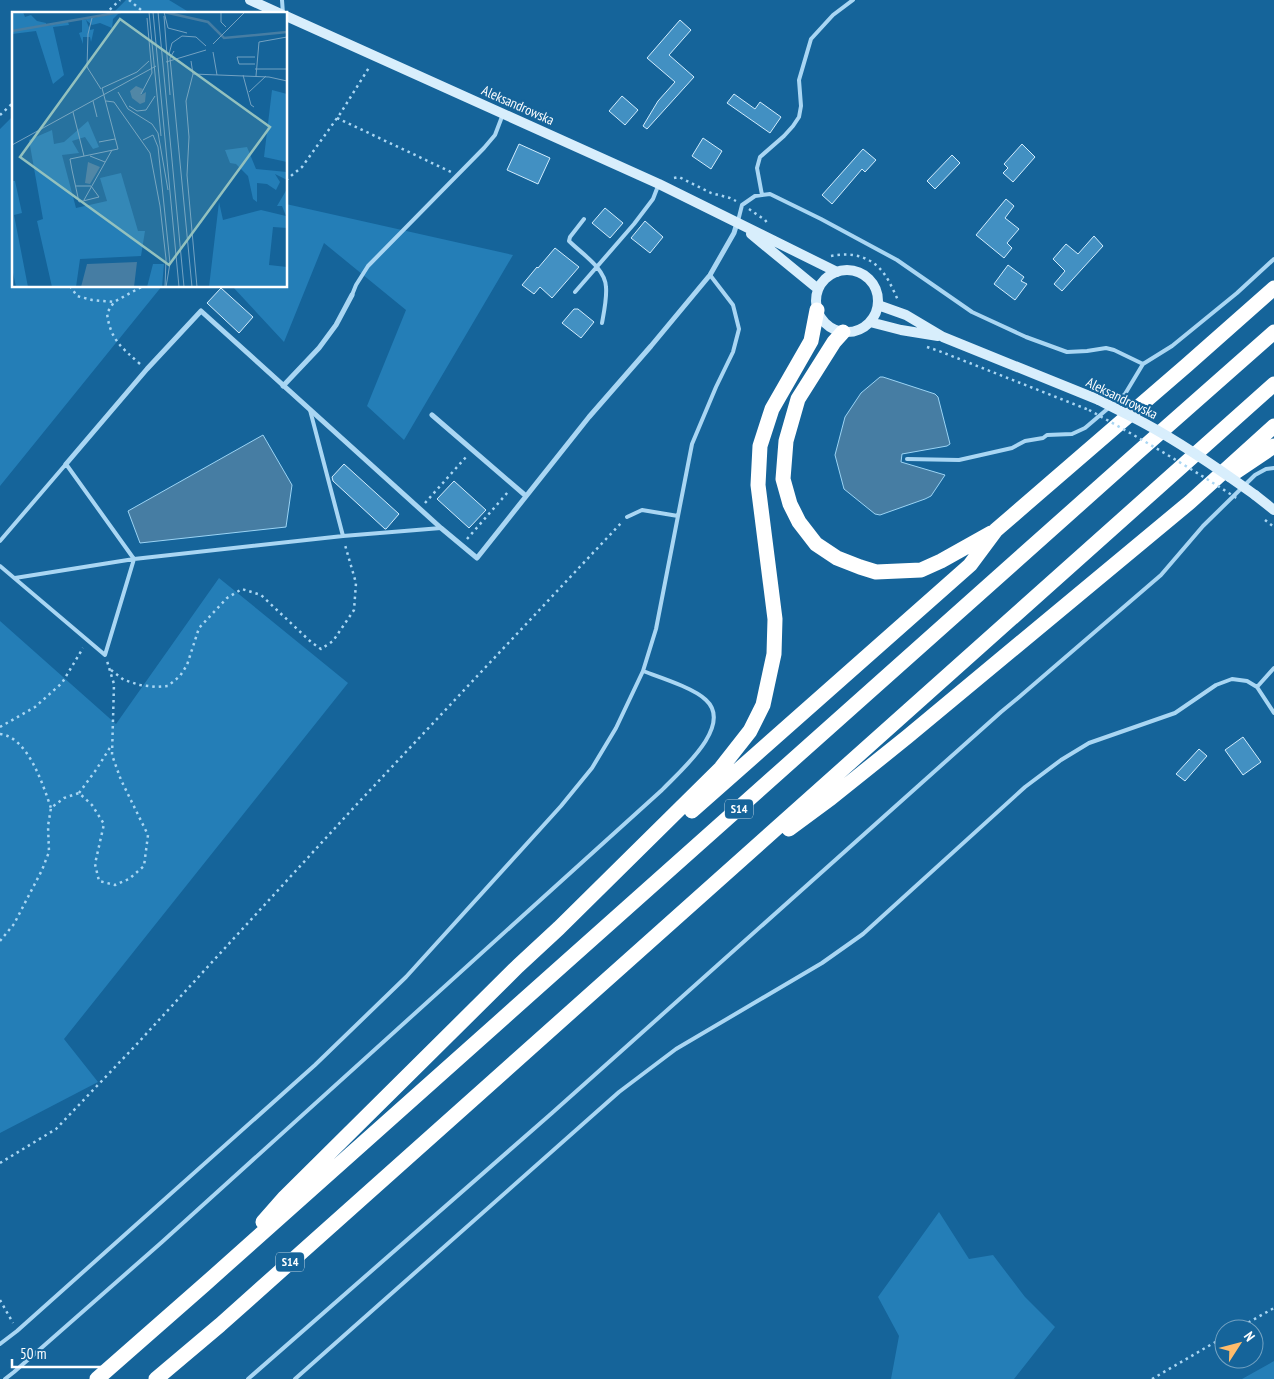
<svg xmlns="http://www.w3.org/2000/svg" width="1274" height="1379" font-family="'PT Sans Narrow',sans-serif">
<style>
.green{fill:#247eb7}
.water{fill:#467da3;stroke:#9bd4f5}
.building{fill:#4290c2;stroke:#d1ecfd}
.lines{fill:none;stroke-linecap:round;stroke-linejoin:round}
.path{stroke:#a9d6f3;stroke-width:2.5;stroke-dasharray:2.5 4;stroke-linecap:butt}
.lane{stroke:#a9d6f3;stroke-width:4}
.street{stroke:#a9d6f3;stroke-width:5}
.secondary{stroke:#d8eefc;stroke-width:10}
.highway{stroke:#fff;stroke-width:15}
.path-bridge{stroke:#a9d6f3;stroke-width:2.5;stroke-dasharray:2.5 4;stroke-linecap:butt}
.secondary-bridge{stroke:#d8eefc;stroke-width:10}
.labels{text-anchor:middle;stroke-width:4.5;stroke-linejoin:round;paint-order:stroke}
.shield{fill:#15649a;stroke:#b9d0e1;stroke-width:1}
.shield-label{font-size:12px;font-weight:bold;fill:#fff}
.street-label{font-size:14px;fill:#fff;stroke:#15649a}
.inset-river{fill:none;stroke:#467da3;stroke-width:2.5}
.inset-road{fill:none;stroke:#73a2c2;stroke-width:1}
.view{fill:#93c1be;fill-opacity:0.15;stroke:#93c1be;stroke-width:2.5}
.inset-edge{fill:none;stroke:#fff;stroke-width:2.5}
</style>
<rect width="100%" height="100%" fill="#15649a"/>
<path class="green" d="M126,0H169L192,14H112Z
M14,115V286H162L0,486V129Z
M286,204L513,255L404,440L367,406L406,310L324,243L284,342L232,286H286Z
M219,578L348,683L64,1039L98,1082L0,1133V621L116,724Z
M939,1212L969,1259L993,1255L1025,1297L1055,1327L1014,1379H891L899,1336L878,1297Z
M1274,1361V1379H1242Z"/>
<path class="water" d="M880,377H883L935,394L938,397L950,444L947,446L902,454L901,462L945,475L931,496L925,499L880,515L875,514L844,489L835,455L845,417L861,393Z
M263,435L292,485L286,527L140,543L128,511Z"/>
<path class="building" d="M680,20L691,30L669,55L694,77L647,129L643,126L658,101L675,82L647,58Z
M734,94L755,109L760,102L781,117L770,133L727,103Z
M622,96L638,110L625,125L609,111Z
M703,138L722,151L711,169L692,156Z
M519,144L550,158L538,184L507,170Z
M1022,144L1035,157L1013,182L1003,173L1008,168L1004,164Z
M863,149L876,160L865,172L862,169L832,204L822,195Z
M952,155L960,163L935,189L927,181Z
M1006,199L1014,206L1005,218L1019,229L1007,243L1012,248L1004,258L976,235Z
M605,208L623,223L610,238L592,223Z
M645,221L663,237L650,253L631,238Z
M1094,236L1103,246L1062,291L1054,284L1065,271L1053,259L1066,244L1078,254Z
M555,248L579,267L552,298L540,287L534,294L522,285L537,267L538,268Z
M1008,265L1024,277L1021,281L1027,284L1015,300L994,284Z
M221,288L253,317L239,333L207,303Z
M574,309H578L594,322L581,338L562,323Z
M344,464L399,514L386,529H385L333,481L332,477Z
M454,481L486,510L469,528L437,499Z
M1243,737L1261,762L1243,775L1225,750Z
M1199,749L1207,756L1185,781L1176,774Z"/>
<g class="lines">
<path class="path" d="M129,0L146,14
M105,14L120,0
M0,115L14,102
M337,118L451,172
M674,178L679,177L711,193L730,198L736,201
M286,180L302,167L340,114L370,66
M749,209L765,220L768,224
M831,256C852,252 872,256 885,275C890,282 894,292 898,300
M70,286L77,296L92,300L114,302
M927,347L939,351L1089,410
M140,364C121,347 110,339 107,313L114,302L143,286
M425,503L466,457
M1265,520L1274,527
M467,539L508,492
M111,670L124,680L140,685L157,687L168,686L180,676L187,665L199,628L227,598L242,589L261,595L311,642L321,649L333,641L354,610L356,583L345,545
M0,727L35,707L62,683L83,648
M0,734C28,737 43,785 51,808
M79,793L96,770L111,746
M0,941L14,924L42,870L49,852L48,826L51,808L64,798L79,793L92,805L104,824L95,864L99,881L115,885L129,879L144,866L148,835L121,780L112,755L114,684L107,661
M0,1163L56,1129L136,1045L358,803L622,522
M0,1300L13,1323
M1237,1329L1274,1308
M1152,1379L1224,1337"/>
<path class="lane" d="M282,0L283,14
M762,195L757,168L760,157L784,136L793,126L799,117L801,106L799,80L811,39L833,15L853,0
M584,219L570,237L569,241C582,254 605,268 606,287C607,298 604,312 602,323
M738,221L742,205L755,196L770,194L821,219L897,260L972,312L1026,337L1067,352L1087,351L1106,348L1114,350L1143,364
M575,292L634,224L653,199L658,186
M352,295L356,285L368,266L484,148L495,135L503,114
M310,410L343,536
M907,459L959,460L1012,448L1025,441L1043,438L1047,435L1072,434L1085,428L1125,394L1143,364L1172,346L1237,293L1274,259
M627,517L642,510L678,516
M0,541L66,464L134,559L105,655L0,566
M15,578L134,559L343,536L441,528
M1257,687L1274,668
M0,1344L17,1331L315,1065L406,977L561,806L592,768L616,728L643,671L656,629L692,444L716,387L733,352L739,329L733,305L710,275
M5,1379L14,1372L162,1242L662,790C679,772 734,726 706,700C694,688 659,677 643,671
M248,1379L552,1113L1001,712L1018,698L1161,575L1203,526L1255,475L1266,469L1274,468
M295,1379L619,1092L676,1049L822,963L863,934L1025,787L1061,760L1089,743L1175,713L1216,685L1232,679L1247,681L1257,687L1274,713"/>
<path class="street" d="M283,386L319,348L336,325L352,295
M432,415L526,496
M66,464L147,369L201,311L441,528L477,558L589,417L651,346L710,275L734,233L737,223"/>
<path class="secondary" d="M250,0L281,14
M286,16L659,184L837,272
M751,234L818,289
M816 301a31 31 0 1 1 62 0a31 31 0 1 1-62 0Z
M878,305L906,315L943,337L1099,400
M870,322L901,330L938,336
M1255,495L1274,510"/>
<path class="highway" d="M843,332L834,342L798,399L786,441L783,479L790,504L799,522L816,544L837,558L860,567L876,572L921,570L941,561L991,533
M1231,475L1274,446
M692,811L970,565L996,530L1187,365L1274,288
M789,829L831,798L907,737L1190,502L1274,426
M263,1222L285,1197L518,966L559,928L721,768L750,731L763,705L774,654L775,619L758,485L760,446L772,409L811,341L817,310
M97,1379L204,1285L1137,453L1274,332
M156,1379L220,1325L1274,384"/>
<path class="path-bridge" d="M1089,410C1140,438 1189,467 1238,499"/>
<path class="secondary-bridge" d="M1099,400C1114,408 1129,415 1144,423C1183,444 1219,469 1255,495"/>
</g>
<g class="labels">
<g class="shield">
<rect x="725" y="799.5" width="28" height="19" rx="4"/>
<rect x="276" y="1252.5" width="28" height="19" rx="4"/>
</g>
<g class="shield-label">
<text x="739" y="813">S14</text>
<text x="290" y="1266">S14</text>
</g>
<g class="street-label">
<text transform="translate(518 105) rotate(24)" y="5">Aleksandrowska</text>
<text transform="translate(1122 398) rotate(26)" y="5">Aleksandrowska</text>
</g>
</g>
<g transform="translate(12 12)">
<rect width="275" height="275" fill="#15649a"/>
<path d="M0,0H11L13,5L19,3L25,9L34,11V14L56,10L57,13L41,15L52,63L41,72L24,19L0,22ZM107,1L101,7L100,16L88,11L80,13L74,8L78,18L82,17L80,26L79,30L78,25H71V32L67,21L70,20V8ZM260,78L275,82V150L252,145ZM76,109L87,135L81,137L73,125L60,129L67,141L50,143L64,196L95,189L88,166L109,161L126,219H133L129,244L68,247L64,275H40L25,209L31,207L17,128L40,118L42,132L52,130ZM235,135L244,157L275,160V168L263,162L268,170L264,178L255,172L245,171V190L241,187L236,164L224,152L218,151L213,138ZM0,169H3L10,201L2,203L16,275H4L0,256ZM275,177V216L261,215L257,253L275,255V275H197L207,190L211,208L249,198L274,204L270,194H265ZM141,252H152L150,275H135Z" fill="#247eb7"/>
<path d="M124,74L131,77L129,83L134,80L133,90L128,92L120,86L118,79ZM76,150L88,155L78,172L73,171ZM125,250L122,275H69L75,252Z" fill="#467da3"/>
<path class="inset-river" d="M152,0L196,10L212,26L275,20M0,19L109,0"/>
<path class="inset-road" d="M137,0L149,124M141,0L167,275M146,0L172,275M152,0L156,16L175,21M209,0V10L214,15M152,4L158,83M80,6L76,22L75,55L89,77M201,32L233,0M162,39L158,46L180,275M201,40L205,63M157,42L160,31L170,24L184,25L194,34M179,49L181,62L174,89L177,125L175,163L185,275M154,50L194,38M243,52H227L225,45H243M243,57H275M181,62L257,65L275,69M231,63L239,93L242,95M244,64L247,30L275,25M106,80L116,97L140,112L146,121L156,178M237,80L254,64M129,82L140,61L135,6M81,89L85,105M94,89L102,90L138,141L148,194L154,247L153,275M117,94L125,99L134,98L143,84M61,100L72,144M131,128L141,123L146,135L158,251L154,275M87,130L103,127M0,133L144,54M78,144L93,150M64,174H79L87,185L67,190L60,158L58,147L106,137L90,76L125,60L137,49M72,188L100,138"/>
<path class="view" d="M108,7L258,115L157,253L8,145Z"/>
<rect width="275" height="275" class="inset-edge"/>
</g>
<g transform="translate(1239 1344) rotate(54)"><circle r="24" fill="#15649a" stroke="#73a2c2"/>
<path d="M0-4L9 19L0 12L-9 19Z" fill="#ffbc6b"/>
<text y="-8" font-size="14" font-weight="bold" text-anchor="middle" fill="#ffffff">N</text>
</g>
<path d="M12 1359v8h102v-8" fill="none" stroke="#ffffff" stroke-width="2.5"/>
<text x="20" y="1359" font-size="15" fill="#ffffff" stroke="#15649a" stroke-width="4" paint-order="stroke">50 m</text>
</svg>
